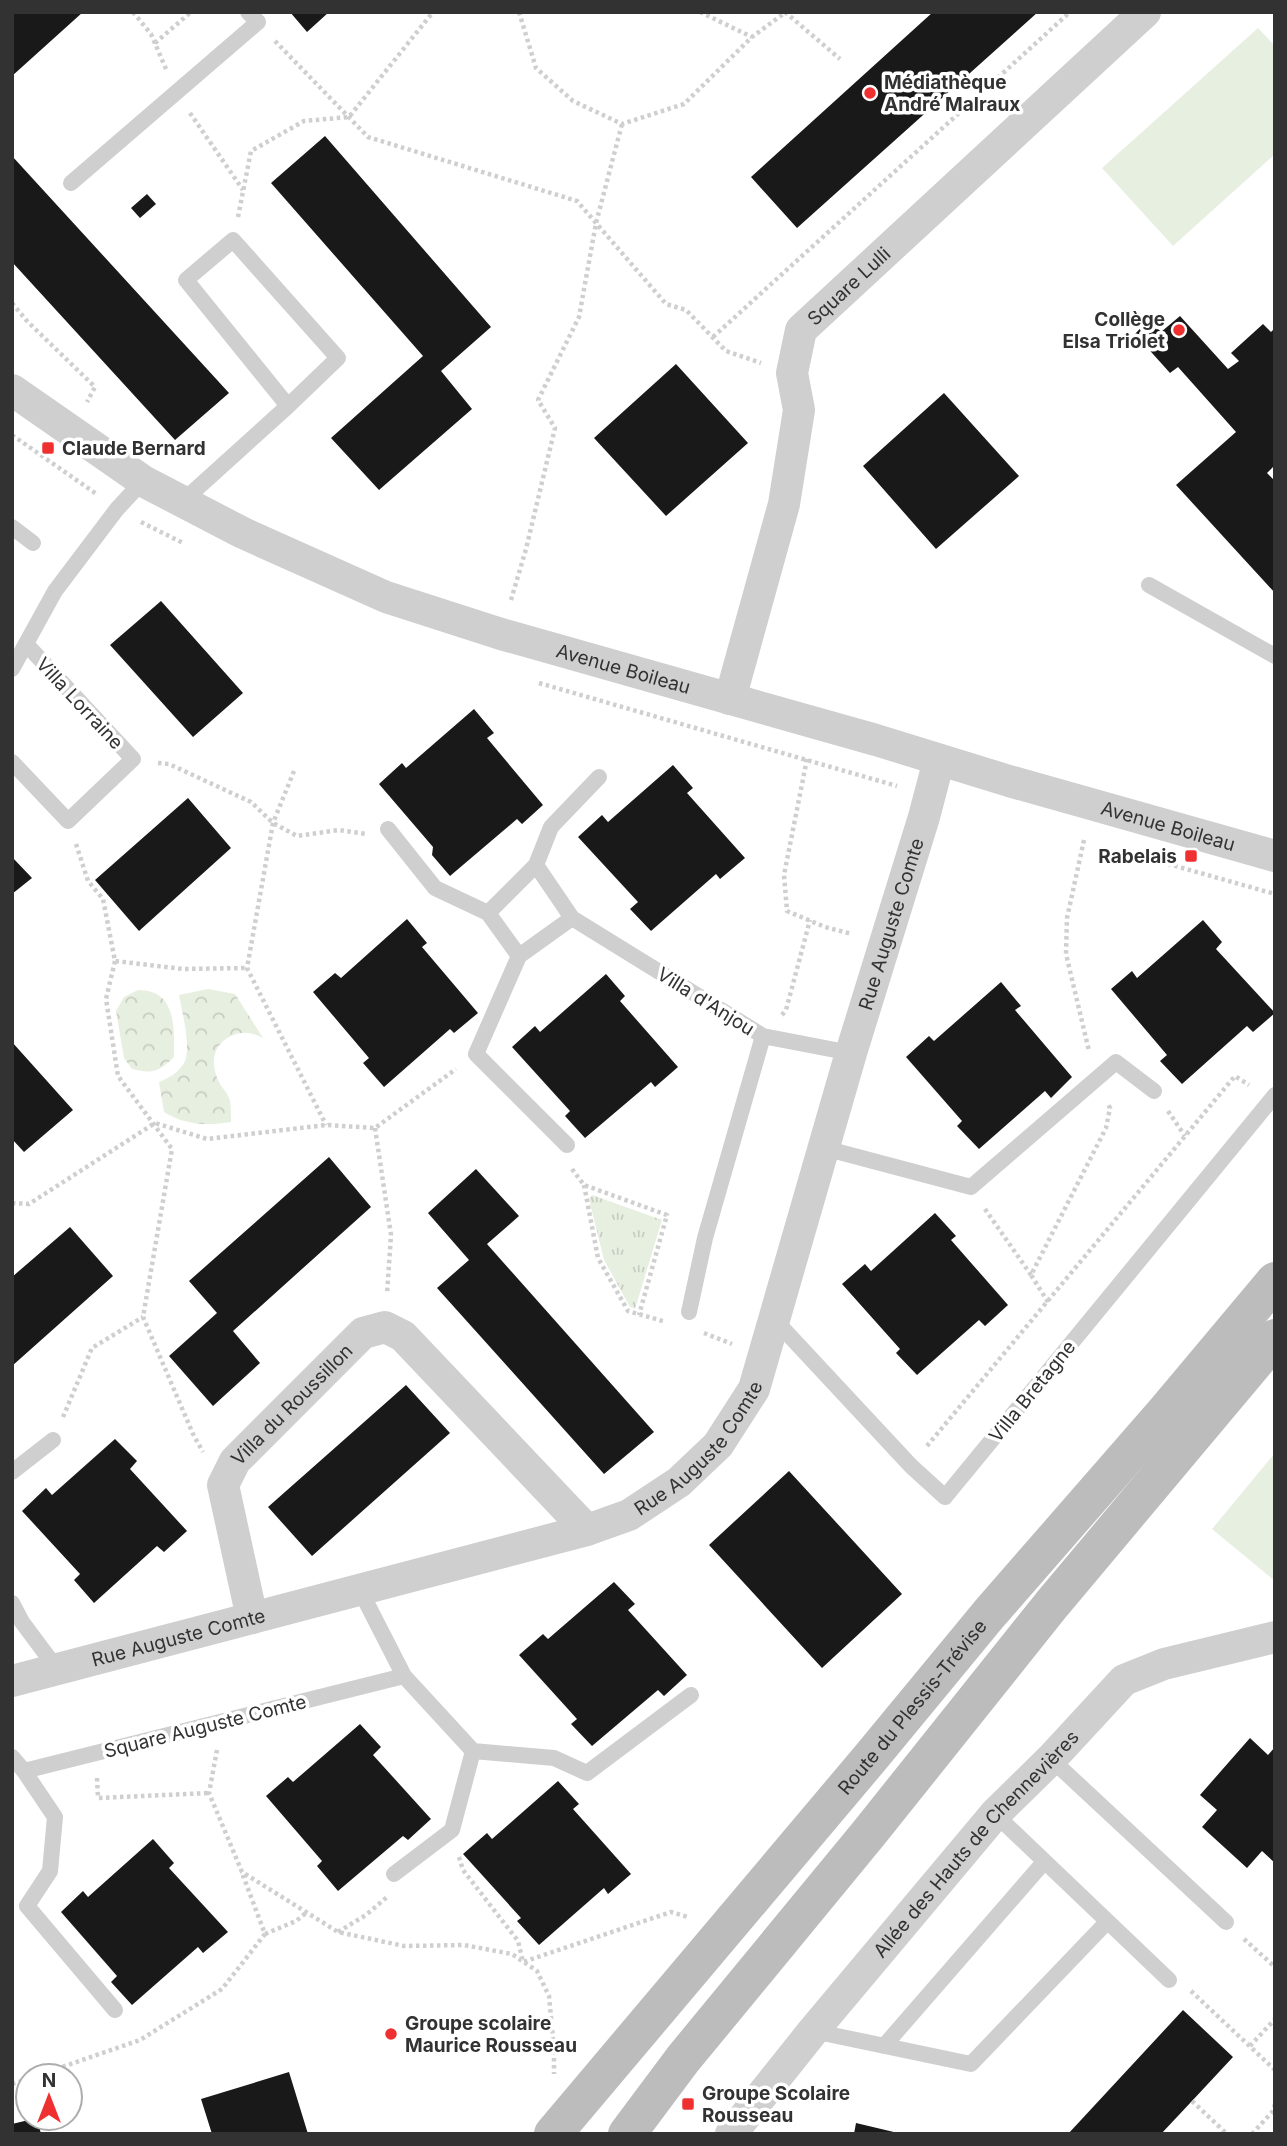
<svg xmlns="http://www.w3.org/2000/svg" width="1287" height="2146" font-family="Inter,sans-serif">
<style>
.grass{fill:url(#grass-tufts)}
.park{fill:url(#park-crowns)}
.pitch{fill:#e7efe1}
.building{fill:#191919}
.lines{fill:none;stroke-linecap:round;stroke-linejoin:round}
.path{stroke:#cfcfcf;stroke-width:4.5;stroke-dasharray:3.5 3.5;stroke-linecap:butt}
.service{stroke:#cfcfcf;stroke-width:16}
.minor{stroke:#cfcfcf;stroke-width:32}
.secondary{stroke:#bcbcbc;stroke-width:38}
.poi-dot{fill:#ee3030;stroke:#fff;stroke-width:2.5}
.labels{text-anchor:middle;stroke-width:7;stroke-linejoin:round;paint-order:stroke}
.poi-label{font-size:19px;font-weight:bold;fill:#323232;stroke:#fff;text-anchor:start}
.street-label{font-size:19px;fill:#323232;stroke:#fff}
</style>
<defs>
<pattern id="grass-tufts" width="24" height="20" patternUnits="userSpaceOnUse" patternTransform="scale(1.75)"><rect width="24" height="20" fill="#e7efe1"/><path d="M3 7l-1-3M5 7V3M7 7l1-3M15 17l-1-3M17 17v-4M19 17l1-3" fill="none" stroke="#c7cdc2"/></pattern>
<pattern id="park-crowns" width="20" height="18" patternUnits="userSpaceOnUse" patternTransform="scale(1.75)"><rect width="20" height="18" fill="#e7efe1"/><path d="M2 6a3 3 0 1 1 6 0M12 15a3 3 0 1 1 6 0" fill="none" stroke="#c7cdc2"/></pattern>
</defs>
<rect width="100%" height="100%" fill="#fff"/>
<path class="grass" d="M592,1195L662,1220L635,1309L630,1307L604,1260L589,1199Z"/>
<path class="park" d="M208,989L235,994L263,1038C251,1032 243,1031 231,1036C212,1045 210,1064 219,1082C222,1088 228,1093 230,1101C231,1108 231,1115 231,1122C208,1126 184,1125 164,1112L159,1082C169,1078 180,1072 185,1061C191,1045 182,1012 179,995Z
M138,990C177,990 174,1028 174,1057C159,1072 152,1074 132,1069L124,1058L116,1011L124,997Z"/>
<path class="pitch" d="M1258,28L1275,46V154L1173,246L1102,168Z
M1275,1453V1581L1212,1529Z"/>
<path class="building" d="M12,12H83L12,76Z
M290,12H329L307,32Z
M933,12H1038L797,228L751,177Z
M325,136L491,327L441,371L472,409L379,490L331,438L423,356L271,183Z
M12,156L229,393L175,440L12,262Z
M147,194L156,204L140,218L131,208Z
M1180,316L1228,369L1239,361L1231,353L1263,324L1271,332L1275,328V469L1273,467L1267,473L1275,481V593L1176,485L1236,432L1178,367L1170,373L1135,334L1149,319L1161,332Z
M676,364L748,443L666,516L594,438Z
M944,393L1019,476L936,549L863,466Z
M161,601L243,693L193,737L110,645Z
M474,709L494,733L487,738L543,805L522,824L517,819L450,876L432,855L433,847L379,784L402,763L406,768Z
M673,765L693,788L687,793L745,858L720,879L716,874L651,931L630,909L638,902L578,837L602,815L608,822Z
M188,798L231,848L139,931L95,880Z
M12,857L32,878L12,894Z
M407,919L427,943L422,947L478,1013L454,1033L450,1029L384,1087L363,1063L369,1058L313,992L335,973L341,978Z
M1203,920L1222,942L1216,949L1275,1013L1253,1032L1247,1026L1182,1084L1160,1061L1167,1055L1111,989L1132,971L1137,978Z
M606,974L625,996L620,1001L678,1067L655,1087L651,1082L585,1138L565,1116L570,1111L512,1047L535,1026L540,1032Z
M1001,982L1021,1006L1015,1010L1072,1077L1051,1098L1045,1091L979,1149L957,1126L962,1121L906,1057L929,1036L934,1041Z
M12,1042L73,1110L24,1152L12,1139Z
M329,1157L371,1207L233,1331L260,1363L213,1406L169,1356L217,1313L189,1281Z
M476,1169L519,1216L487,1244L654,1432L604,1474L437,1288L469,1260L428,1213Z
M935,1213L956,1236L951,1240L1008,1305L985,1326L979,1320L917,1375L896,1353L900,1349L842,1284L865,1264L871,1271Z
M70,1227L113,1276L12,1366V1277Z
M406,1385L450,1433L312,1556L268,1507Z
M115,1439L137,1461L130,1469L187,1531L164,1552L157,1546L94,1603L74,1580L80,1574L22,1511L46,1488L52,1495Z
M789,1471L902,1594L822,1668L709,1545Z
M614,1582L635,1604L628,1610L687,1675L664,1696L658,1690L592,1746L571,1724L577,1719L519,1655L543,1634L548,1639Z
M360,1724L381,1747L373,1755L431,1819L408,1840L403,1836L338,1891L317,1866L322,1861L266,1796L288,1777L293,1782Z
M1250,1738L1268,1755L1275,1747V1863L1262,1851L1247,1868L1202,1827L1217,1810L1200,1795Z
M558,1781L579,1804L573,1809L631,1874L608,1894L604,1888L539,1945L517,1921L521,1918L463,1854L487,1833L492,1839Z
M153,1839L174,1863L169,1868L228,1932L203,1953L198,1947L132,2005L111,1982L117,1976L61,1912L83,1891L88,1897Z
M1183,2010L1233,2057L1192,2101L1161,2134H1068Z
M289,2072L308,2134H212L201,2099Z
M37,2118L41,2134H12V2124Z
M856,2123L898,2133V2134H854Z"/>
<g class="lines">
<path class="path" d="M133,12L151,34L166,69
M519,12L536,68L573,101L622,124L684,104L752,37L786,12
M700,12L752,37
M785,12L840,59
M275,41L368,137L577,201L666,304L686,310L726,351L761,363
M155,43L191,12
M190,113L243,190
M238,217L251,151L304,121L349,117L433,12
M12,303L27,321L95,387L87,402
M713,337L1070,12
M12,435L98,495
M141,522L183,543
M511,600L526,549L555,428L538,400L579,317L596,223L622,124
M539,683L897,786
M807,759L784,875L787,911L825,927L852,934
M158,763L169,764L251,802L273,823L297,836L339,830L366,834
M294,771L273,823L247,968L326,1125
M1084,840L1067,918L1066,954L1089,1051
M76,844L88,881L103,899L115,961L183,969L247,968
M1154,860L1275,894
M115,961L106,999L118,1076L172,1149L143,1317L193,1434L203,1452
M782,1015L786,1010L810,920
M1168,1111L1185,1136
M375,1128L391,1235L387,1294
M572,1169L584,1185L667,1215L639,1315
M584,1185L598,1258L628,1311L666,1322
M12,1203L29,1204L155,1123L207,1139L326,1125L375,1128L456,1069
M985,1209L1031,1275
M1048,1302L1031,1275L1106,1128L1110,1108L1107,1102
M704,1333L732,1344
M63,1417L92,1348L143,1317
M927,1446L1235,1076L1249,1085
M217,1750L209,1793L242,1872L338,1932L404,1946L464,1945L512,1954L537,1971L549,1996L554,2049V2074
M97,1778L98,1798L209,1793
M459,1857L463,1870L518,1941L523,1962L671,1912L688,1917
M338,1932L366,1915L387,1897
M265,1934L296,1921L307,1912
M1244,1939L1275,1967
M1191,1991L1275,2070
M1250,2046L1275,2019
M36,2076L140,2040L222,1989L265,1934L242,1873
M12,2084L28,2079
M1192,2101L1227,2134
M1252,2134L1273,2111L1275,2104"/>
<path class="service" d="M71,183L258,22L248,12
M183,501L288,406L338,358L233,240L186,280L288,406
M12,527L33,543
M1149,585L1275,656
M12,669L55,591L117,509L143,481
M12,762L68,821L133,759L26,644
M599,777L551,827L536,865L572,918L763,1036L851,1053
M388,829L435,888L488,913L519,956
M488,913L536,865
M567,1145L476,1054L519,956L572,918
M824,1148L971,1187L1116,1062L1154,1091
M689,1312L705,1238L763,1036
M774,1319L911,1466L945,1497L1275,1095
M12,1472L53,1440
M12,1603L22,1622L57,1669
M404,1676L473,1751L554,1758L587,1773L691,1695
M12,1757L24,1771L404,1676L360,1590
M1051,1759L1226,1922
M24,1771L55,1817L50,1871L27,1906L115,2010
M995,1814L1169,1980
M394,1874L452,1830L473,1751
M813,2031L971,2064L1107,1922
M884,2046L1044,1862"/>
<g class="minor">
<path id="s1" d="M12,390L143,481L243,533L386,597L501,634L876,740L1009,781L1275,856"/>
<path id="s2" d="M730,699L784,504L799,410L792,373L801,330L1145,12"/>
<path id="s3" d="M252,1618L223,1485L235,1461L363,1333L385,1327L403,1336L587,1530"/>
<path id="s4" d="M12,1681L587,1530L629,1515L679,1482L718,1445L754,1389L851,1053L924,817L939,760"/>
<path id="s5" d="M731,2134L813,2031L995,1814L1051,1759L1124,1680L1164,1664L1275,1637"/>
</g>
<g class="secondary">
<path id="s6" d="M553,2134L871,1757L989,1614L1166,1411L1275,1281"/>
<path d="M627,2134L683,2059L869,1833L1052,1604L1275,1338"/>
</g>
</g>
<g class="poi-dot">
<circle cx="870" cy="93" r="7"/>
<circle cx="1179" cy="330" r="7"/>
<rect x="41" y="441" width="14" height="14" rx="3.5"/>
<rect x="1184" y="849" width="14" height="14" rx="3.5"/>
<circle cx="391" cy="2034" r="7"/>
<rect x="681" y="2097" width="14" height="14" rx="3.5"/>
</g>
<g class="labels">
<g class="poi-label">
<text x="884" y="89">Médiathèque<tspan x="884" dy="22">André Malraux</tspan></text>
<text x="1165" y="326" text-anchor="end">Collège<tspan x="1165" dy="22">Elsa Triolet</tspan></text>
<text x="62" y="455">Claude Bernard</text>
<text x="1177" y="863" text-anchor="end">Rabelais</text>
<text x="405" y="2030">Groupe scolaire<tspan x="405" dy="22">Maurice Rousseau</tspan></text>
<text x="702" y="2100">Groupe Scolaire<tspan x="702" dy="22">Rousseau</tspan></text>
</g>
<g class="street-label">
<text dy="7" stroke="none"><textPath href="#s2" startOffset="444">Square Lulli</textPath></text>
<text dy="7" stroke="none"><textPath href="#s1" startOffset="677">Avenue Boileau</textPath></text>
<text transform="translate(80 703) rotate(47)" y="7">Villa Lorraine</text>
<text dy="7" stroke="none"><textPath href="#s1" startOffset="1244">Avenue Boileau</textPath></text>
<text dy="7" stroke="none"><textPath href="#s4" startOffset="1304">Rue Auguste Comte</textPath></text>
<text transform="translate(706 1001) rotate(32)" y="7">Villa d'Anjou</text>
<text transform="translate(1032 1391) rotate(-51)" y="7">Villa Bretagne</text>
<text dy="7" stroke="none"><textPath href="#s3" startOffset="243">Villa du Roussillon</textPath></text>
<text dy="7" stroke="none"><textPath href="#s4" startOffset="737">Rue Auguste Comte</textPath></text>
<text dy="7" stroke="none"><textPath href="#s4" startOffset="172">Rue Auguste Comte</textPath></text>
<text dy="7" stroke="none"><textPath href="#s6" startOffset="558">Route du Plessis-Trévise</textPath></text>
<text transform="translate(205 1726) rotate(-14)" y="7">Square Auguste Comte</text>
<text dy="7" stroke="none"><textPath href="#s5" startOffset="380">Allée des Hauts de Chennevières</textPath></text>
</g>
</g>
<rect width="1287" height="2146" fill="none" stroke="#323232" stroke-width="28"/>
<g transform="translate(49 2097)"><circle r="33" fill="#ffffff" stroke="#adadad" stroke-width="2"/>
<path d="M0-5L12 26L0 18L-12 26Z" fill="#ee3030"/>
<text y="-10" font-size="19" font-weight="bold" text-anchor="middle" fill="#323232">N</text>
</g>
</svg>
